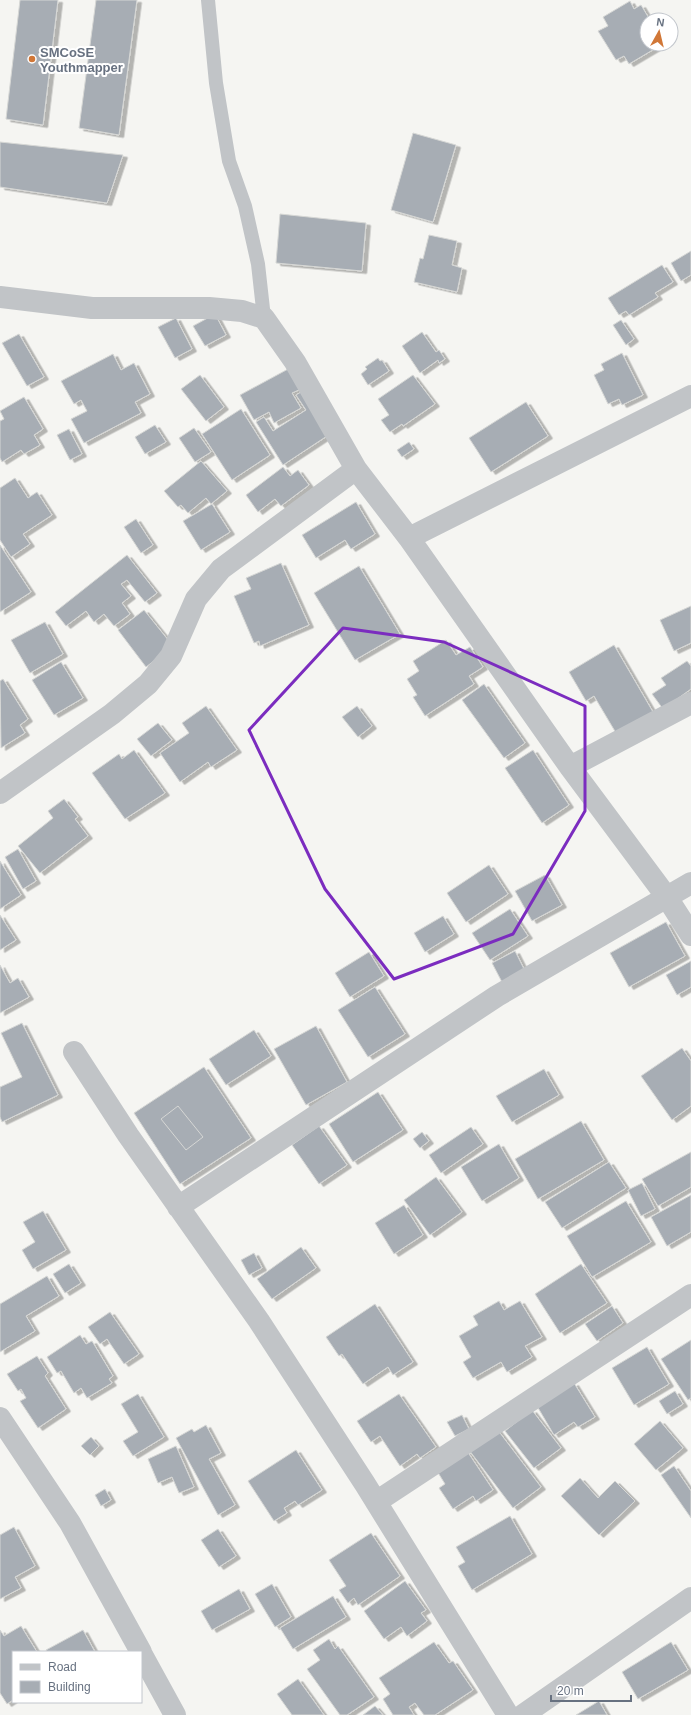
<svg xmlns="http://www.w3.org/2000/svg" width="691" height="1715" font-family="Helvetica,sans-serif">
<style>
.building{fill:#a7adb4;stroke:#d6d7d5;filter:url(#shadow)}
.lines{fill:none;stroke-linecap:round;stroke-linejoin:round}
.service{stroke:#c1c4c7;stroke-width:14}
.minor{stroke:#c1c4c7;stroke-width:22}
.marked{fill:none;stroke:#7b2cbf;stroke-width:3;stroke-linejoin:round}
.poi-dot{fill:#d17737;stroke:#fff;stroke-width:1.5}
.labels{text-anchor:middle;stroke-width:4;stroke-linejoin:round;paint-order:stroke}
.poi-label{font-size:13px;font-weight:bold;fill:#677180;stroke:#fff;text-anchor:start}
</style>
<defs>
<filter id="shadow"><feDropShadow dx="4.5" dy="2.5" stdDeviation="0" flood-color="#0004"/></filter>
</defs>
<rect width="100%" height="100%" fill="#f5f5f2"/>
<path class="building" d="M20,0H58L43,125L6,119Z
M96,0H137L119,135L79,128Z
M630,1L634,9L641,5L650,20H647V44H654L656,48L629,64L624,56L616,60L598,31L608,26L603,17Z
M413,133L456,145L433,222L391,210Z
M0,142L123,155L107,203L0,187Z
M280,214L366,223L362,271L276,263Z
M429,235L457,241L452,265L462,268L457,292L414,282L420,258L423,259Z
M691,251V275L681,281L671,263Z
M662,265L673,282L655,293L658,297L629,315L626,311L619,315L608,298Z
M215,314L226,335L205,346L193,326Z
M176,318L192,349L175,358L158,327Z
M621,320L634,339L626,345L613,325Z
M422,332L436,352L439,350L445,359L439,363L438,360L420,373L402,346Z
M19,334L44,377L27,386L2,343Z
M622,353L643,395L622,405L619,399L608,404L594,375L604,370L601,364Z
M113,354L121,370L134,363L150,394L135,402L141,413L84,443L71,419L87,411L81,400L74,404L61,381Z
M378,358L380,361L382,360L389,371L368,385L361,374L367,369L365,367Z
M290,368L301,389L292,393L301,408L274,423L269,412L254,420L240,395Z
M200,375L224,407L206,421L181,389Z
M413,375L435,404L403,426L402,424L390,432L381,420L389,415L378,399Z
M301,392L327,436L283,465L256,422L264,417L273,431L306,410L296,395Z
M24,397L43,429L34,435L40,445L24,454L21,450L2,462L0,458V421L4,419L0,411Z
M526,402L548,436L491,472L469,438Z
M241,409L270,455L232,480L202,434Z
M155,425L166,442L145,454L135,437Z
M194,428L211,452L195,462L179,438Z
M69,429L82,454L70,460L57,435Z
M409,442L414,449L402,457L397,450Z
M201,461L227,491L211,504L206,498L188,513L181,505L178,507L164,491Z
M283,467L290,476L298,470L309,485L281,506L275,499L258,512L246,495Z
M15,478L28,498L37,492L52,515L23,534L30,544L11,557L0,540V488Z
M356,502L375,534L351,549L345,540L316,558L302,535Z
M212,504L230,532L201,550L183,521Z
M136,519L153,545L141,553L124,527Z
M0,545L31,592L0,612Z
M127,555L157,593L145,602L127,580L121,584L131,596L122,603L130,614L114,626L104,614L94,622L86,611L66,626L55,612Z
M281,563L309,625L260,646L259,641L254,643L234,596L251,589L246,578Z
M359,566L400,634L355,660L314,593Z
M691,606V643L674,651L660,620Z
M144,610L173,646L146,667L118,630Z
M45,622L63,654L30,673L11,640Z
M446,640L456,655L470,647L483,667L469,676L474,684L425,716L413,697L417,695L407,679L419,671L413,661Z
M614,645L653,712L616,733L594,696L586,701L569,672Z
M687,661L691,666V689L663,709L652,694L666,685L661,678Z
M61,662L83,698L54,715L32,680Z
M3,679L28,719L20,725L25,733L1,748L0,681Z
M484,684L525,743L504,758L462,700Z
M206,706L237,750L211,767L208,762L180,782L160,753L189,733L182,723Z
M357,706L372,726L358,737L342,717Z
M158,723L172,740L151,756L137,739Z
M134,750L165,793L125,819L92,773L119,754L122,759Z
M533,750L569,805L542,823L505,768Z
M64,799L78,817L75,819L88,836L40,873L18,846L53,818L48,811Z
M18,849L36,881L23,889L5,857Z
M0,861L21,895L0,909Z
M489,865L508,894L466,922L447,893Z
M545,875L562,905L532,921L515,891Z
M510,909L528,936L490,960L472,933Z
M0,915L16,940L0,950Z
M443,916L454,934L425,952L414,933Z
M666,922L685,956L629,987L610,953Z
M515,951L526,973L503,984L492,963Z
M369,952L384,976L350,997L335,973Z
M691,961V987L677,995L666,975Z
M0,965L10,983L18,978L29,997L0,1013Z
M375,987L405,1034L368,1057L338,1010Z
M22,1023L58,1095L2,1122L0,1117V1087L22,1077L1,1033Z
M316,1026L347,1082L306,1105L274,1049Z
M254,1030L271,1056L226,1085L209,1059Z
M682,1048L691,1061V1106L672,1120L641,1076Z
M204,1067L251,1138L180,1184L134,1113Z
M544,1069L559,1095L512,1122L496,1096Z
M378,1092L403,1130L353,1162L329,1124Z
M178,1106L203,1137L186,1150L161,1119Z
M581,1121L604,1160L538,1199L515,1159Z
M319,1126L347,1165L319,1184L292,1145Z
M471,1127L483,1144L441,1173L429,1155Z
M422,1132L429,1141L420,1148L413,1139Z
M499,1144L519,1178L482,1201L461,1167Z
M691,1152V1187L658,1206L642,1179Z
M609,1162L626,1188L562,1228L545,1202Z
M436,1177L462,1212L430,1235L404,1200Z
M642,1183L655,1209L641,1216L628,1190Z
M691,1195V1232L667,1246L651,1217Z
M626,1201L651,1242L592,1277L567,1236Z
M404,1205L423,1235L394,1254L375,1223Z
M43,1211L66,1250L33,1269L22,1250L35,1242L23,1222Z
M301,1247L316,1268L272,1299L257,1279Z
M254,1253L262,1268L249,1275L241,1260Z
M69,1264L81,1283L65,1293L53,1274Z
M581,1264L607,1303L560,1333L535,1294Z
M47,1276L59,1296L26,1316L35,1331L0,1352V1304Z
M499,1301L504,1310L520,1301L542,1337L525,1346L532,1357L507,1372L501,1362L473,1378L463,1362L471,1357L459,1336L478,1325L473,1316Z
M375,1304L413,1362L393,1375L388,1367L363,1384L342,1354L339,1356L326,1337Z
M612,1306L623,1323L597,1341L585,1324Z
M110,1312L139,1354L124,1364L107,1339L100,1344L88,1327Z
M80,1335L86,1344L92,1341L113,1376L109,1379L112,1383L87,1398L81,1388L74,1393L61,1371L57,1373L47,1357Z
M691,1340V1398L688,1400L661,1359Z
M647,1347L669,1384L634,1405L612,1368Z
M37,1356L48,1373L45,1376L66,1409L38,1428L20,1401L26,1398L21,1389L18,1391L7,1374Z
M574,1383L595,1417L578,1427L574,1422L554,1435L537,1406Z
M675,1391L683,1404L667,1414L659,1401Z
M138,1394L164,1437L133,1456L123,1441L138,1432L121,1404Z
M399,1394L436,1447L420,1458L417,1454L400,1466L380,1436L371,1442L357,1421Z
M532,1410L561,1448L534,1468L505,1431Z
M462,1415L469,1429L455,1436L447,1422Z
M660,1421L683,1448L656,1470L634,1444Z
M206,1425L221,1453L209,1459L235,1505L218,1515L176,1438L192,1429L194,1432Z
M497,1429L541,1487L513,1508L469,1450Z
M91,1437L99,1446L90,1455L81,1446Z
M176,1446L194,1487L179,1493L172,1477L158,1483L148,1459Z
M296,1450L322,1490L298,1505L295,1501L284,1508L287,1513L274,1521L248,1481Z
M467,1451L493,1490L476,1501L473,1496L453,1509L439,1488L445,1484L437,1471Z
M674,1466L691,1491V1518L661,1475Z
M580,1478L598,1498L615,1481L635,1501L599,1535L561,1496Z
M105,1489L111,1500L101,1506L95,1495Z
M510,1516L532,1554L472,1590L458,1566L465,1562L456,1547Z
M14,1527L35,1566L15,1577L21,1588L0,1599V1535Z
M218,1529L236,1556L219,1567L201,1540Z
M371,1533L400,1576L358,1605L354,1598L348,1603L339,1590L346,1586L329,1560Z
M405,1581L426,1610L421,1613L427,1621L407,1636L401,1627L384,1639L364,1611Z
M272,1584L291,1617L275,1627L255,1594Z
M239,1589L250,1609L212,1630L201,1611Z
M333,1596L346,1617L293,1649L280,1628Z
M21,1626L37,1652H13V1700L7,1704L0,1693V1630L4,1636Z
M83,1630L95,1652H47L46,1650Z
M329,1639L335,1649L338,1646L374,1697L347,1715H340L307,1669L320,1660L313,1650Z
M434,1642L449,1663L453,1661L473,1690L435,1715H424L415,1703L409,1707L414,1715H393L383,1699L390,1694L379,1678Z
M671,1642L688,1670L638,1699L622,1672Z
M298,1679L324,1715H292L277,1694Z
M599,1701L607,1715H576Z
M375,1706L383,1715H363Z"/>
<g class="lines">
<path class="service" d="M208,0L216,83L229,161L245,206L258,264L264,318"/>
<path class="minor" d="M0,297L92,308H209L242,311L264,318L295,362L356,469L409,538L570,767L666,896L691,935
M409,538L691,396
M570,767L691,703
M0,793L112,714L148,684L171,656L196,599L221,569L356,469
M74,1052L128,1135L259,1321L365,1484L508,1715
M178,1207L497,996L691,883
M0,1418L70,1523L141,1652
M376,1502L691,1295
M141,1653L175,1715
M523,1715L691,1598"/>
</g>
<path class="marked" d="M343,628L444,642L585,706V811L513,934L394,979L325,889L249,730Z"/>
<circle class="poi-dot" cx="32" cy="59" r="4"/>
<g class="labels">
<g class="poi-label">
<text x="40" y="57">SMCoSE<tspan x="40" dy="15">Youthmapper</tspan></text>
</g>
</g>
<rect x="12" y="1651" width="130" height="52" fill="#ffffff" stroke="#c2c6cc"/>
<rect x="20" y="1664" width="20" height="6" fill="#c1c4c7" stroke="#c2c6cc"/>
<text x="48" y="1671" font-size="12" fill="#677180">Road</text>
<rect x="20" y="1681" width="20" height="12" fill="#a7adb4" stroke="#c2c6cc"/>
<text x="48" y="1691" font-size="12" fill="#677180">Building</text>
<g transform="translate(659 32) rotate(8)"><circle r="19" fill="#ffffff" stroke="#c2c6cc"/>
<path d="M0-3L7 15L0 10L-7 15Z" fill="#d17737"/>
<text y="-6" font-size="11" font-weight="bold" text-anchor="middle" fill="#677180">N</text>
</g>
<path d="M551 1695v6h80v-6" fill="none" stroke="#677180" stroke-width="2"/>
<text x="557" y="1695" font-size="12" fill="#677180" stroke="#ffffff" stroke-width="3" paint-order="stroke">20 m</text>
</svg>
